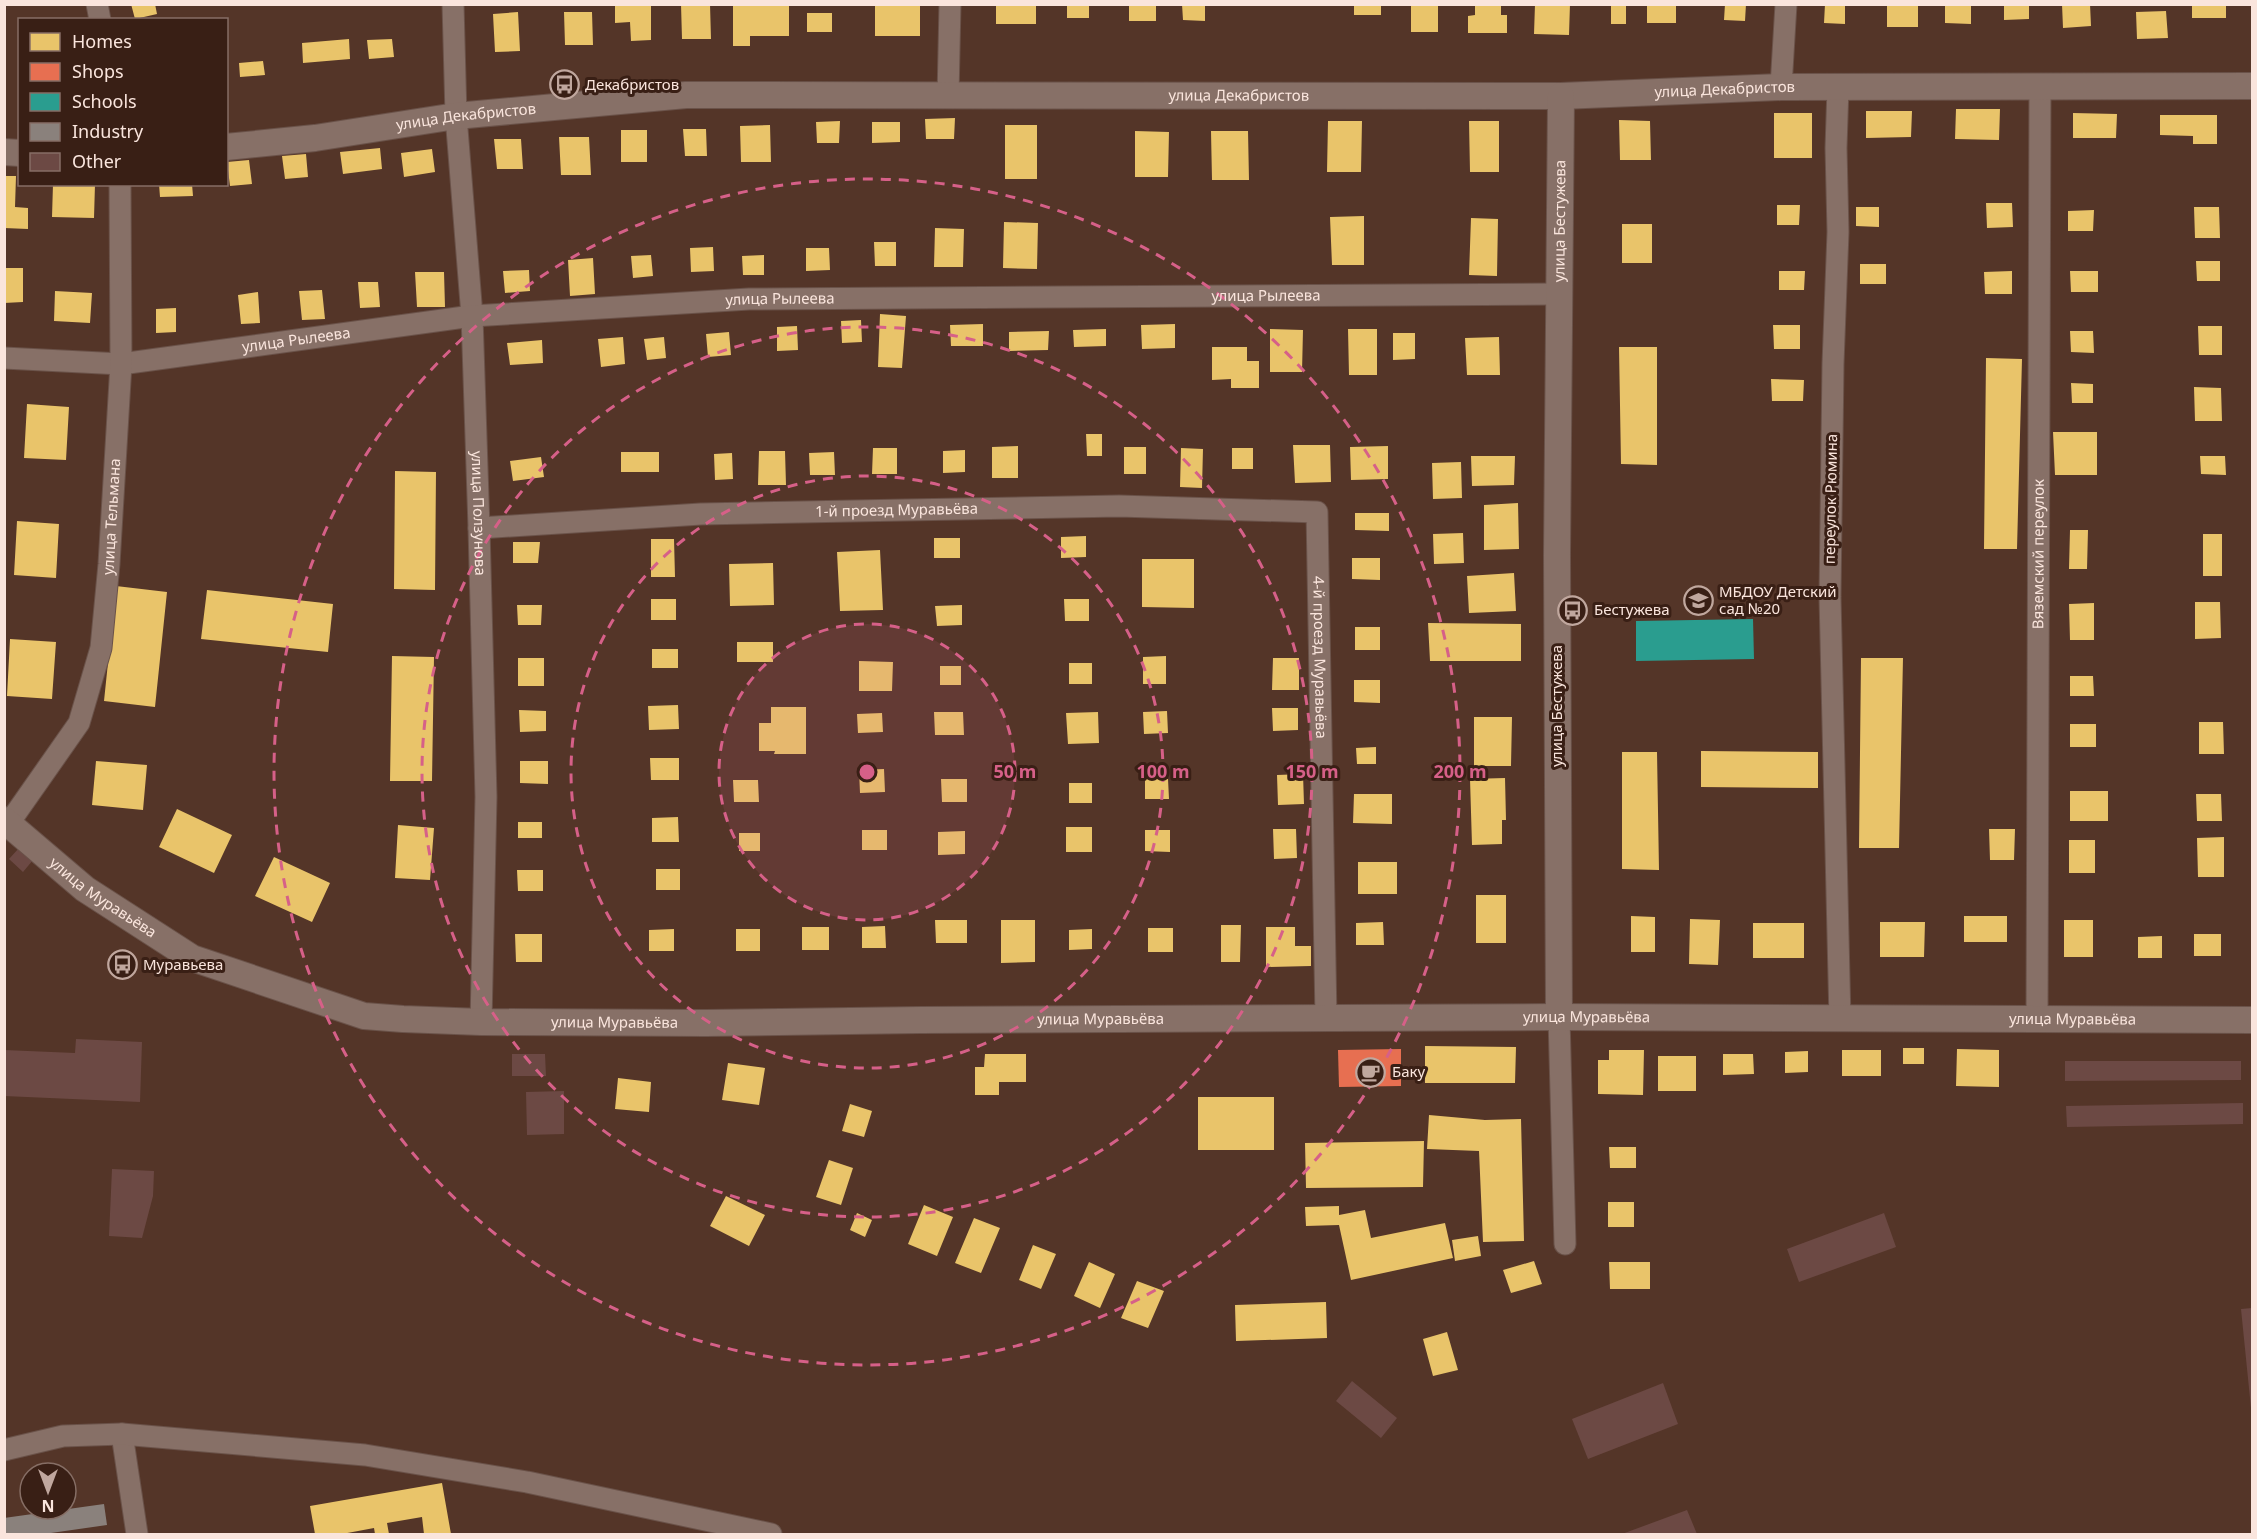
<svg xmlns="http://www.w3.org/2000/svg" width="2257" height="1539" font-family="'Noto Sans',sans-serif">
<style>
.homes{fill:#e9c46a}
.shops{fill:#e76f51}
.schools{fill:#2a9d8f}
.industry{fill:#8a817c}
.building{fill:#6c4944}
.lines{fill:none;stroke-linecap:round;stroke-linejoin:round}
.minor-casing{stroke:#6a5249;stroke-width:23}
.tertiary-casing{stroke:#6a5249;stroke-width:28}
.minor{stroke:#877067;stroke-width:21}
.tertiary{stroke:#877067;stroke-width:26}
.ring{fill:none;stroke:#d66088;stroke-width:3;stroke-dasharray:10 8}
.labels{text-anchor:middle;stroke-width:6;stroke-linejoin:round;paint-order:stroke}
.poi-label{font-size:15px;fill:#fae5dd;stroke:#391f15;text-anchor:start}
.street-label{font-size:15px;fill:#fae5dd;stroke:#391f15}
.centre{fill:#d66088;stroke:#391f15;stroke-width:3}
.ring-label{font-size:18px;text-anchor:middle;font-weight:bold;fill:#d66088;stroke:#391f15;stroke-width:6;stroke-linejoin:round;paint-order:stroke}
</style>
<rect width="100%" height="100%" fill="#543528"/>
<path class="homes" d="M131,4H155L157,14L135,19Z
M615,4H651V40L631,41L630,22L615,23Z
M681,4H710L711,39H682Z
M733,4H789V36H750V46H733Z
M875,4H920V36H875Z
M996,4H1036V24H996Z
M1067,4H1089V18H1067Z
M1129,4H1156V21H1129Z
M1182,4H1205V21L1183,20Z
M1354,4H1381V15H1354Z
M1411,4H1438V32H1411Z
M1475,4H1501V15H1507V33H1468V16L1475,15Z
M1535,4H1570L1569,35L1534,34Z
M1676,4V23H1647V5Z
M1725,4H1746L1745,21L1724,20Z
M1825,4H1845V24L1824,23Z
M1887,4H1918V27H1887Z
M1945,4H1971V24L1945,23Z
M2004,4H2029V19L2004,20Z
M2062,4H2090L2091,26L2063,28Z
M2192,4H2226V18H2192Z
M1611,5H1626V24H1611Z
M2166,11L2168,38L2137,39L2136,12Z
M518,12L520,51L495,52L493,14Z
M564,12H592L593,45H565Z
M807,13H832V32H807Z
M349,39L350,59L303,63L302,43Z
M392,39L394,57L369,59L367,40Z
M263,61L265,75L240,77L239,63Z
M1956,109H2000L1999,140L1955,139Z
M1866,111H1912L1911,137L1866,138Z
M1774,113H1812V158H1774Z
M2073,113L2117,114L2116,138H2073Z
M2160,115H2217V144H2193V136L2160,135Z
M955,118L954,139H926L925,119Z
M1619,120L1650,121L1651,160H1620Z
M840,121L839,143H817L816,122Z
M1328,121H1362L1361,172H1327Z
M1469,121H1499V172H1470Z
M872,122H900V142L872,143Z
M770,125L771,162H741L740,126Z
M1005,125H1037V179H1005Z
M683,129H706L707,156H685Z
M621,130H647V162H621Z
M1135,131L1169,132L1168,177H1135Z
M1211,131H1248L1249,180H1212Z
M559,137H589L591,175H561Z
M494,139H521L523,169H497Z
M380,148L382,169L343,174L340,152Z
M432,149L435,172L404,177L401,153Z
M306,154L308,177L285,179L282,156Z
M249,160L252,184L230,186L227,162Z
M4,176H16L15,207L28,208V229L4,228Z
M53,184H95L94,218L52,217Z
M159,184H192L193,196L160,197Z
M1986,203H2012L2013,227L1987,228Z
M1777,205H1800L1799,225H1777Z
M1856,207H1879V227L1856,226Z
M2194,207H2219L2220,238H2195Z
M2094,210L2093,231H2068V211Z
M1364,216V265H1332L1330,217Z
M1471,218L1498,219L1497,276L1469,275Z
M1004,222L1038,223L1037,269L1003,268Z
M1622,224H1652V263H1622Z
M935,228L964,229L963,267H934Z
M874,242H896V266H875Z
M713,247L714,271L691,272L690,248Z
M806,248H829L830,270L806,271Z
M651,255L653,276L633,278L631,256Z
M764,255V275H743L742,256Z
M593,258L595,294L570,296L568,260Z
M2196,261H2220V281H2197Z
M1860,264H1886V284H1860Z
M4,268H23V302L4,303Z
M529,270L530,291L505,293L503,271Z
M1779,271H1805L1804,290H1779Z
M2012,271V294H1985L1984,272Z
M2070,271H2098V292H2071Z
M415,272H444L445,307H417Z
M358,282H378L380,307L360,308Z
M322,290L325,319L302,320L299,291Z
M55,291L92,293L90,323L54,321Z
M258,292L260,323L241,324L238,295Z
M176,308V332L156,333V309Z
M880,314L906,316L902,368L878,367Z
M861,320L862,342L842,343L841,321Z
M983,324V346H951L950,325Z
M1175,324V348L1142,349L1141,325Z
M1773,325H1800V349H1774Z
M797,326L798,350L777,351V327Z
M2198,326H2222V355H2199Z
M1106,329V346L1074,347L1073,330Z
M1270,329L1303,330L1302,372H1270Z
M1348,329H1377V375H1349Z
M1049,331L1048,350L1009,351V332Z
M2070,331H2093L2094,353L2071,352Z
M729,332L731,355L708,357L706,334Z
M1393,333H1415V359L1393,360Z
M623,337L625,364L601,367L598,339Z
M664,337L666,358L647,360L644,339Z
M1499,337L1500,375H1467L1465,338Z
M542,340L543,363L510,365L507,343Z
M1212,347H1247V361H1259V388H1231V379L1212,380Z
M1619,347H1657V465L1621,464Z
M1986,358L2022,359L2017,549H1984Z
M1771,379L1804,380L1803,401H1772Z
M2071,383L2093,384V403H2072Z
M2194,387L2221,388L2222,421H2195Z
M27,404L69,407L66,460L24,458Z
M2053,432H2097V475H2055Z
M1086,434H1102V456H1087Z
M1293,445H1330L1331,482L1295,483Z
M1018,446V478H992V447Z
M1388,446V479L1351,480L1350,447Z
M1124,447H1146V474H1124Z
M873,448H897V474H872Z
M1181,448L1203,449L1202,488L1180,487Z
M1232,448H1253V469H1232Z
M965,450V472L943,473V451Z
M759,451H785L786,485H758Z
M621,452H659V472H621Z
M834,452L835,475H810L809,453Z
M732,453L733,479L715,480L714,454Z
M1471,456H1515L1514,485L1472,486Z
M2200,456H2225L2226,475L2201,474Z
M541,457L544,477L513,481L510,461Z
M1461,462L1462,498L1433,499L1432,463Z
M395,471L436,472L435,590L394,589Z
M1518,503L1519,549L1484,550V505Z
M1355,513H1389V531L1355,530Z
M17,521L59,524L56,578L14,575Z
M2070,530H2088L2087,569H2069Z
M1463,533L1464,563L1434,564L1433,534Z
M2203,534H2222V576H2203Z
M1086,536V557L1061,558V537Z
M934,538H960V558H934Z
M651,539H674L675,577H651Z
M513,542H540L538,563H513Z
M880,550L883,610L840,611L837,552Z
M1352,558H1380V580L1352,579Z
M1142,559H1194V608L1142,607Z
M773,563L774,605L730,606L729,564Z
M1514,573L1516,611L1469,613L1467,576Z
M116,586L167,592L155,707L104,701Z
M207,590L333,604L328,652L201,639Z
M651,599H676V620H651Z
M1064,599H1089V621H1065Z
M2195,602H2220L2221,638L2195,639Z
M2094,603V640H2070L2069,604Z
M517,605H542L541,625H518Z
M962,605V625L937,626L935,606Z
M1428,623L1521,624V661H1430Z
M1355,627H1380V650H1355Z
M10,639L56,642L52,699L7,696Z
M737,642H773V662H737Z
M652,649H678V668H652Z
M392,656L434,657L432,781H390Z
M1166,656V684H1143V657Z
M518,658H544V686H518Z
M1273,658H1299V690H1272Z
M1861,658H1903L1899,848H1859Z
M859,661L893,662L892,691H859Z
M1069,663H1092V684H1069Z
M940,666H961V685H940Z
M2070,676H2093L2094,696H2070Z
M1354,680H1380V703L1354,702Z
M678,705L679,729L649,730L648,706Z
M771,707H806V754H774L775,751H759V723H771Z
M1272,708H1298V730L1273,731Z
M519,710L546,711V731L520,732Z
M1167,711L1168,733L1144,734L1143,712Z
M934,712H963L964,735H935Z
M1098,712L1099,743L1068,744L1066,713Z
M882,713L883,732L858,733L857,714Z
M1474,717H1512L1511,766H1474Z
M2199,722H2223L2224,754H2199Z
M2070,724H2096V747H2070Z
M1376,747V764H1357L1356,748Z
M1701,751L1818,752V788L1701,787Z
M1622,752H1657L1659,870L1622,869Z
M650,758H679V780H651Z
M96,761L147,765L143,810L92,805Z
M520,761H548V784L520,783Z
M884,769L885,792L860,793L859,770Z
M1303,774L1304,804L1278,805L1277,775Z
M1505,778L1506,820H1502V844L1472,845L1470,779Z
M941,779H967V802H942Z
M1145,779H1168L1169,799H1145Z
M733,780H758L759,802H734Z
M1069,783H1092V803H1069Z
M2070,791H2108V821H2070Z
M1354,794H1392V824L1353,823Z
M2196,794H2221L2222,821H2197Z
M177,809L232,835L214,873L159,847Z
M678,817L679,842H652V818Z
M518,822H542V838H518Z
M398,825L434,828L430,880L395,878Z
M1066,827H1092V852H1066Z
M1273,829H1296L1297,858L1274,859Z
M1989,829H2015L2014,860H1990Z
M862,830H887V850H862Z
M1145,830H1170V852L1145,851Z
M965,831V854L938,855V832Z
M739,833H760V851H739Z
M2224,837V877H2198L2197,838Z
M2069,840H2095V873H2069Z
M274,857L330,883L312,922L255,896Z
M1358,862H1397V894H1358Z
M656,869H680V890H656Z
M517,870H543V891H518Z
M1476,895H1506V943H1476Z
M1631,916L1655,917V952H1631Z
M1964,916H2007V942H1964Z
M1690,919L1720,920L1718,965L1689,964Z
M935,920H967V943H936Z
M1001,920H1035V962L1001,963Z
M2064,920H2093V957H2064Z
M1383,922L1384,945H1356V923Z
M1880,922H1925L1924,957H1880Z
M1753,923H1804V958H1753Z
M1221,925H1241L1240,962H1221Z
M885,926L886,948H862V927Z
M802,927H829V950H802Z
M1266,927H1295V946H1311V966L1266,967Z
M1148,928H1173V952H1148Z
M674,929V951H649V930Z
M736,929H760V951H736Z
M1092,929V949L1069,950V930Z
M515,934H542V962H516Z
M2194,934H2221V956H2194Z
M2162,936V958H2138V937Z
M1425,1046L1516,1047L1515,1083H1425Z
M1903,1048H1924V1064H1903Z
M1957,1049L1999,1050V1087L1956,1086Z
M1609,1050H1644L1643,1095L1598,1094V1060H1609Z
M1842,1050H1881V1076H1842Z
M1808,1051V1072L1785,1073V1052Z
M985,1054H1026V1082H999V1095H975V1067H984Z
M1723,1054H1753L1754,1074L1723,1075Z
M1658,1056H1696V1091H1658Z
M728,1063L765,1068L759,1105L722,1100Z
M618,1078L651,1082L649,1112L615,1109Z
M1198,1097H1274V1150H1198Z
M850,1104L872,1111L864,1137L842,1131Z
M1429,1115L1485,1120L1521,1119L1524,1241L1483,1242L1479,1151L1427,1149Z
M1424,1141L1423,1187L1306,1188L1305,1143Z
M1609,1147H1636V1168H1610Z
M829,1160L853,1168L841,1205L816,1197Z
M726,1196L765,1215L749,1246L710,1226Z
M1608,1202H1634V1227H1608Z
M924,1205L953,1217L937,1256L908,1244Z
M1339,1206V1215L1365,1210L1371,1238L1445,1223L1453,1258L1351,1280L1339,1225L1306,1226L1305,1207Z
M857,1213L872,1220L865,1237L850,1230Z
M974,1218L1000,1228L981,1273L955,1263Z
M1478,1236L1481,1256L1455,1261L1452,1240Z
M1033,1245L1056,1254L1041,1289L1019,1280Z
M1534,1261L1542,1284L1511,1293L1503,1270Z
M1089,1262L1115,1274L1100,1308L1074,1296Z
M1609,1262H1650V1289H1610Z
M1137,1281L1164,1291L1148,1328L1121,1318Z
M1326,1302L1327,1338L1236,1341L1235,1305Z
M1447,1332L1458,1370L1433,1376L1423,1339Z
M442,1483L451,1534H424L422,1517L387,1523L389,1534H375L374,1528L342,1534H315L310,1506Z"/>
<path class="shops" d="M1401,1049V1086L1339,1087L1338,1050Z"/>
<path class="schools" d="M1753,619L1754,659L1636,661V621Z"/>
<path class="industry" d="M104,1504L107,1525L44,1534H4V1518Z"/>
<path class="building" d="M19,848L33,860L23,872L9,859Z
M76,1039L142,1042L140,1102L4,1096V1050L75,1053Z
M512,1054H545L546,1076H512Z
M2065,1061H2241V1080L2065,1081Z
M564,1091V1134L527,1135L526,1092Z
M2243,1103V1124L2067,1127L2066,1106Z
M112,1169L154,1171L153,1196L142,1238L109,1236Z
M1884,1213L1896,1247L1799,1282L1787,1249Z
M2252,1308V1407L2251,1408L2241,1309Z
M1352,1381L1397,1418L1381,1438L1336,1401Z
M1663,1383L1678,1424L1588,1459L1572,1419Z
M1687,1510L1697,1534H1622Z"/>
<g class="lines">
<defs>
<g id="minor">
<path d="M97,4L100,20"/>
<path id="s1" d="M453,4L456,116L472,316L479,528L486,797L481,1022"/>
<path d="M1781,87L1786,4"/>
<path d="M1838,87L1836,148L1838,232L1833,364L1830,597L1840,1020"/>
<path d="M948,97L950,4"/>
<path id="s2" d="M4,358L121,364L472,316L749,299L1559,294"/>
<path id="s3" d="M479,528L701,514L905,510L1119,506L1317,512L1326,1019"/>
<path id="s4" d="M9,823L79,723L101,648L109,564L121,364L120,184"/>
<path d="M1559,1017L1565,1244"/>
<path id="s5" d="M2037,1020L2040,86"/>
<path d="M122,1434L137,1534"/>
<path d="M4,1450L63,1436L122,1434L365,1455L527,1482L771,1534"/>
</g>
<g id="tertiary">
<path id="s6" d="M226,147L315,138L456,116L686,95L1561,96L1781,87L2252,86"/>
<path d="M4,152L20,153"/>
<path id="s7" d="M4,820L85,889L192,958L364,1016L403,1019L481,1022L706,1023L920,1020L1559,1017L2252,1020"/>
<path id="s8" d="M1559,1017L1557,555L1561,96"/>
</g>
</defs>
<use href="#minor" class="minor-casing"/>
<use href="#tertiary" class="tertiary-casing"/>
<use href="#minor" class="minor"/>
<use href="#tertiary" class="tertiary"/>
</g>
<circle cx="867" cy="772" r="148" fill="#d66088" fill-opacity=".12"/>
<g class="ring">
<circle cx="867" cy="772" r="148"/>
<circle cx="867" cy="772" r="296"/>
<circle cx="867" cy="772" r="445"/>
<circle cx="867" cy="772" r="593"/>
</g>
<defs>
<symbol id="bus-ring" viewBox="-11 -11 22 22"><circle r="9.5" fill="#391f15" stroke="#c0a79e" stroke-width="1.5"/><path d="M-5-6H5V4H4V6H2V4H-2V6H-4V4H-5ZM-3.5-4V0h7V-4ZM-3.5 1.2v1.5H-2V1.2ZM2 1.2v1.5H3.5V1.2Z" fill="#c0a79e"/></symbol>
<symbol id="school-ring" viewBox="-11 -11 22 22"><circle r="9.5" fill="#391f15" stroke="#c0a79e" stroke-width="1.5"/><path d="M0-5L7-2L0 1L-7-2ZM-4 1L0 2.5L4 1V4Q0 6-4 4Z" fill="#c0a79e"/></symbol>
<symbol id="cafe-ring" viewBox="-11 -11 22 22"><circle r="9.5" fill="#391f15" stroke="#c0a79e" stroke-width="1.5"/><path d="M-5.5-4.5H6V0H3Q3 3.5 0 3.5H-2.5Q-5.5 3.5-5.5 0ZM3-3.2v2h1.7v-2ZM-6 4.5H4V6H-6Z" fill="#c0a79e"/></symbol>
</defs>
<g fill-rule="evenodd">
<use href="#bus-ring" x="548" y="68" width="33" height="33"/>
<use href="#school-ring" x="1682" y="584" width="33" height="33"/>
<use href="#bus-ring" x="1556" y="594" width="33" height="33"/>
<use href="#bus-ring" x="106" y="948" width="33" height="33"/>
<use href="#cafe-ring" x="1354" y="1056" width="33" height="33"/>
</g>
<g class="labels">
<g class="poi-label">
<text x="585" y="90">Декабристов</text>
<text x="1719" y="597">МБДОУ Детский<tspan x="1719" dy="17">сад №20</tspan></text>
<text x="1594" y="615">Бестужева</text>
<text x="143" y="970">Муравьева</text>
<text x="1392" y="1077">Баку</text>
</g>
<g class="street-label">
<text dy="5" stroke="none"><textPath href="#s6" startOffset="1502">улица Декабристов</textPath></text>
<text dy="5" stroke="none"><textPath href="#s6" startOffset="1016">улица Декабристов</textPath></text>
<text dy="5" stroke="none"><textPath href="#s6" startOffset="242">улица Декабристов</textPath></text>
<text dy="5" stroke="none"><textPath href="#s8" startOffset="796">улица Бестужева</textPath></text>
<text dy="5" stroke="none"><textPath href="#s2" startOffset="1266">улица Рылеева</textPath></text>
<text dy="5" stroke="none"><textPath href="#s2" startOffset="780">улица Рылеева</textPath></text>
<text dy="5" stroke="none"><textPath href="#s2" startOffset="294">улица Рылеева</textPath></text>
<text transform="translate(1831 499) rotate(-89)" y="5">переулок Рюмина</text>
<text dy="5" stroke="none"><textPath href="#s3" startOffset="418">1-й проезд Муравьёва</textPath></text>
<text dy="5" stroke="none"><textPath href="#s1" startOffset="510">улица Ползунова</textPath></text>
<text dy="5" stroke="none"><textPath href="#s4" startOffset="332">улица Тельмана</textPath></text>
<text dy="5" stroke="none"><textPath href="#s5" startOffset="466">Вяземский переулок</textPath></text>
<text dy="5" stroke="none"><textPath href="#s3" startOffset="984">4-й проезд Муравьёва</textPath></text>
<text transform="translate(1557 706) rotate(-90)" y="5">улица Бестужева</text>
<text dy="5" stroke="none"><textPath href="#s7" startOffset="126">улица Муравьёва</textPath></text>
<text dy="5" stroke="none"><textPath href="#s7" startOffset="1638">улица Муравьёва</textPath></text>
<text dy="5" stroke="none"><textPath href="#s7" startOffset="1152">улица Муравьёва</textPath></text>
<text dy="5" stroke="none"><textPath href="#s7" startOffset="2124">улица Муравьёва</textPath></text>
<text dy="5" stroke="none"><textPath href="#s7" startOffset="666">улица Муравьёва</textPath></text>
</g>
</g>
<circle cx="867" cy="772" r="9" class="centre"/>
<g class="ring-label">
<text x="1015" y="778">50 m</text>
<text x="1163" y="778">100 m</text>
<text x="1312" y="778">150 m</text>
<text x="1460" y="778">200 m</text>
</g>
<rect width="2257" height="1539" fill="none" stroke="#fae5dd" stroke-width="12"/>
<rect x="18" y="18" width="210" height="168" fill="#391f15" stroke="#866e65" stroke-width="1.5"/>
<rect x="30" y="33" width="30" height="18" fill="#e9c46a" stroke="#866e65" stroke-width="1.5"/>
<text x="72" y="48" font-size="18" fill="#fae5dd">Homes</text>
<rect x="30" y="63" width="30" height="18" fill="#e76f51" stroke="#866e65" stroke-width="1.5"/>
<text x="72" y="78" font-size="18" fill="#fae5dd">Shops</text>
<rect x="30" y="93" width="30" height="18" fill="#2a9d8f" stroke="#866e65" stroke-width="1.5"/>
<text x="72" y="108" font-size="18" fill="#fae5dd">Schools</text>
<rect x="30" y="123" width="30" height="18" fill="#8a817c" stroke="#866e65" stroke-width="1.5"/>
<text x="72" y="138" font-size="18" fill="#fae5dd">Industry</text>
<rect x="30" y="153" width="30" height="18" fill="#6c4944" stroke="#866e65" stroke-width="1.5"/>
<text x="72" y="168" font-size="18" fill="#fae5dd">Other</text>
<g transform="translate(48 1491) rotate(180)"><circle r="28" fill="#391f15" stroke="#866e65" stroke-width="1.5"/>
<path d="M0-4.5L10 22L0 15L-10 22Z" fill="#c0a79e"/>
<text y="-9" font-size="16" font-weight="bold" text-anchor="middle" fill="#fae5dd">N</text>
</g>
</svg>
